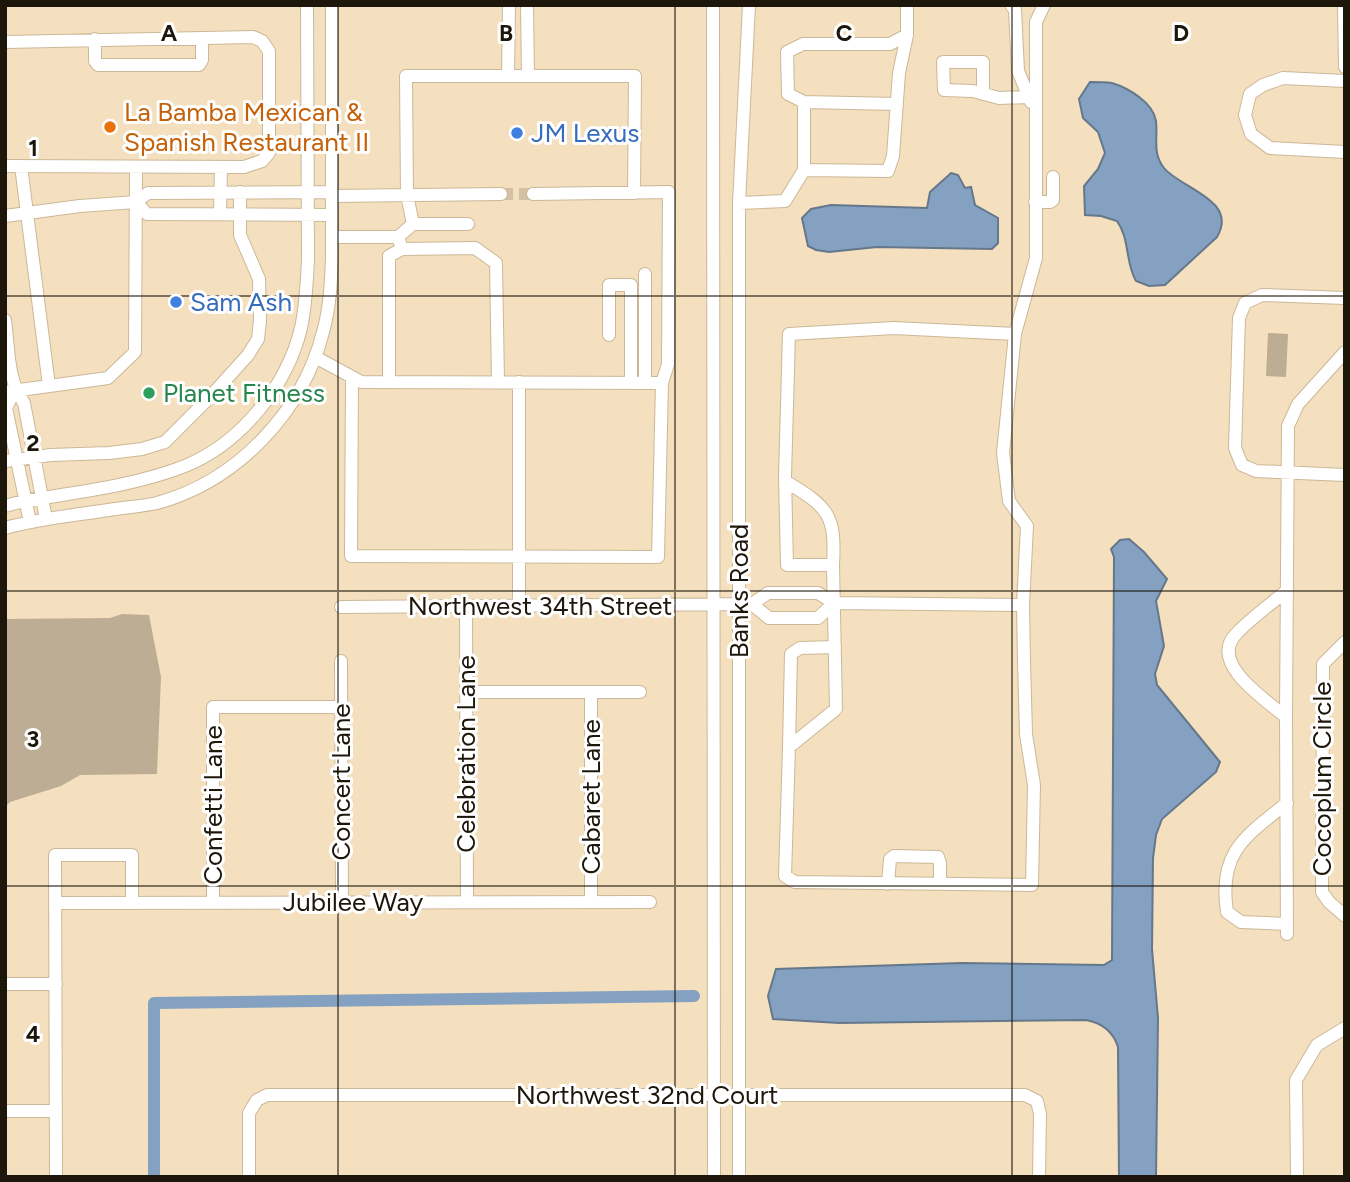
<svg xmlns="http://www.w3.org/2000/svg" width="1350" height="1182" font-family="Figtree,sans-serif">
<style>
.green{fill:#bdad95}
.water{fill:#84a1c1;stroke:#65778a;stroke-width:2}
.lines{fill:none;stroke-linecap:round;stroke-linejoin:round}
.canal{stroke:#84a1c1;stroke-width:12}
.minor-tunnel{stroke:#d4c1a3;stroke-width:12;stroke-dasharray:12 6;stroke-linecap:butt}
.minor-casing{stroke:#ccb898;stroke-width:14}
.minor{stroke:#fff;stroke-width:12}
.grid{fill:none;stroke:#1d160a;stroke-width:2;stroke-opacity:0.55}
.food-dot{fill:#e8710a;stroke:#fff;stroke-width:2.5}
.shop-dot{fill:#3f7fe0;stroke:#fff;stroke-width:2.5}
.leisure-dot{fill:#2e9e5b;stroke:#fff;stroke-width:2.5}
.labels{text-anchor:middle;stroke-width:6;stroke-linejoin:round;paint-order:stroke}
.food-label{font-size:26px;fill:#c56008;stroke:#fff;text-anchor:start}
.shop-label{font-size:26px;fill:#366cbe;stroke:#fff;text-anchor:start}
.leisure-label{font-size:26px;fill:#27864d;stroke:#fff;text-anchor:start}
.street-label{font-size:26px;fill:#1d160a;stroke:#fff}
.grid-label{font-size:23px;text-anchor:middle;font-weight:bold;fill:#1d160a;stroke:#fff;stroke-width:6;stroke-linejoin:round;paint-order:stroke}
</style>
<rect width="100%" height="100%" fill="#f4dfbe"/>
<path class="green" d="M1268,333L1288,334L1286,377L1266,376Z
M122,614L149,615L161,677L157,774L80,775L61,786L10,802L5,807V619L110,618Z"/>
<path class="water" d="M1090,82C1097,82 1105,82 1112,83C1128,88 1153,102 1156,121C1158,138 1152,153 1164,168C1180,188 1239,200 1217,237L1165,285L1149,286L1136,281C1125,262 1130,239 1117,221L1101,216L1085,215L1084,186L1098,169L1105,153L1098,132L1083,118L1079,99Z
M951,173L958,175L965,188L971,187L975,205L998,218V243L992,249L877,247L829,252L816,250L808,246L802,218L811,209L831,205L927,208L930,192Z
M1129,539L1144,552L1167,579L1156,601L1164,646L1155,674L1157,685L1220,762L1216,772L1162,819L1156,835L1153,858L1152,949L1158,1018L1156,1177H1119L1118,1047C1113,1031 1102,1023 1086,1020L839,1023L773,1019L768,996L776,969L962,963L1104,965L1112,960L1114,557L1111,549L1120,540Z"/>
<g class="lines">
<path class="canal" d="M154,1177V1003L694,996"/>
<path class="minor-tunnel" d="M501,194H533"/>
<defs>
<path id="minor" d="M527,5L528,76
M713,5L714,1177
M1011,5L1015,10L1018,71L1031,102
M1344,5L1345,67
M907,35L890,44H803L787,52L788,94L804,102V170L888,171L893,156L899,73L907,35V5
M95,39V61L98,65H199L202,60V38
M5,42L253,37L262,41L269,51V153L262,161L244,167L5,166
M508,76L509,5
M1345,81L1283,78L1263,85L1250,94L1245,115L1251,134L1270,148L1345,152
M983,94V62H943L944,90L973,91L999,98L1029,97
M804,102L897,104
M21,166L49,386
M533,194L669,192L668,364L662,383
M332,196L501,194
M136,202L147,214L332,215
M1035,202H1050L1053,200V177
M739,203L785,201L804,170
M220,213L221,167
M5,216L80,206L136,202L148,193L332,192
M413,224L407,195L406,76H635L634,193
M332,237H398L413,224H468
M398,237L402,249L475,248L496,263L498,382
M645,274V382
M1345,298L1262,295L1245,303L1239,318L1235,448L1242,465L1256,471L1345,475
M5,320C9,348 7,380 24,403L46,519
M1015,334L894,328L789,334L785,476L787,565H833L836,709L789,747L785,876L795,882L1032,885L1034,785L1026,734L1024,661L1023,605L1027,526L1009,501L1003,453L1015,334L1036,258V22L1044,5
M609,335V285H631V382
M315,357C330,365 345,373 361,382L662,383L658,557L351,556L352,377
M389,382V256L402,249
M519,382V606
M15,390L6,408L30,522
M5,392L108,378L135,352L136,167
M5,461L51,455L109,453L142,449L165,442L210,397L248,355L258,339L260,320L259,279L240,235V192
M785,481C828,507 836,514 833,565
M5,506L24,501C78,492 134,486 185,466C241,443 287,386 301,328C306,305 307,282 308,259L307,5
M5,528C41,518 78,515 115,509C129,507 144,506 157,503C238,481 303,411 323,332C330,307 331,283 332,258V5
M752,604L769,618H818L834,603
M466,606L467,902
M341,607L752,604L768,593H818L834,603L1023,605
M1345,642L1323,664L1322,892L1329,902L1345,916
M341,661L342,902
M466,692H640
M591,692V902
M1286,717C1266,700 1208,663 1236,634C1251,618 1270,605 1286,591
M789,747L791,654L800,648L835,647
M1287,803C1244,837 1218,853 1227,912L1241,922L1287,924
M888,884L890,859L894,856L938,857L940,863V884
M55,903L650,902
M213,903V707H341
M1287,934L1286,717L1288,426L1298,404L1345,352
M5,984H56
M5,1111H56
M56,1177L55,855H132V903
M249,1177V1113L257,1100L267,1095H1025L1037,1101L1040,1114L1039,1177
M739,1177V203L749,5
M1297,1177L1296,1080L1317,1045L1345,1028"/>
</defs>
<use href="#minor" class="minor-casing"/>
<use href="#minor" class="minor"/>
</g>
<path class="grid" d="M338,5V1177M675,5V1177M1012,5V1177M5,296H1345M5,591H1345M5,886H1345"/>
<circle class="food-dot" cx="110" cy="127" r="7"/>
<g class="shop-dot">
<circle cx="517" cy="133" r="7"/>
<circle cx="176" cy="302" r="7"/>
</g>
<circle class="leisure-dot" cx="149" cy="393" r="7"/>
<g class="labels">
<g class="food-label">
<text x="124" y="121">La Bamba Mexican &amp;<tspan x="124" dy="30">Spanish Restaurant II</tspan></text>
</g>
<g class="shop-label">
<text x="531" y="142">JM Lexus</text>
<text x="190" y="311">Sam Ash</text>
</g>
<g class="leisure-label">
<text x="163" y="402">Planet Fitness</text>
</g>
<g class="street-label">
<text transform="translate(739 591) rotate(-90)" y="9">Banks Road</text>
<text x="540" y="615">Northwest 34th Street</text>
<text transform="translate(466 754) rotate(-90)" y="9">Celebration Lane</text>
<text transform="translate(1322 779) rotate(-90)" y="9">Cocoplum Circle</text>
<text transform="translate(341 782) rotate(-90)" y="9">Concert Lane</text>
<text transform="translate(591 797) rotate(-90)" y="9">Cabaret Lane</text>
<text transform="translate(213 805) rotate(-90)" y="9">Confetti Lane</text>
<text x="353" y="911">Jubilee Way</text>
<text x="647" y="1104">Northwest 32nd Court</text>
</g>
</g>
<g class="grid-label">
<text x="169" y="41">A</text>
<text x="506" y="41">B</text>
<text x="844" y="41">C</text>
<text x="1181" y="41">D</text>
<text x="33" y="156">1</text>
<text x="33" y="451">2</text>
<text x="33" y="747">3</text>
<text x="33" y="1042">4</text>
</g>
<rect width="1350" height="1182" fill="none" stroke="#1d160a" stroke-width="14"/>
</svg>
